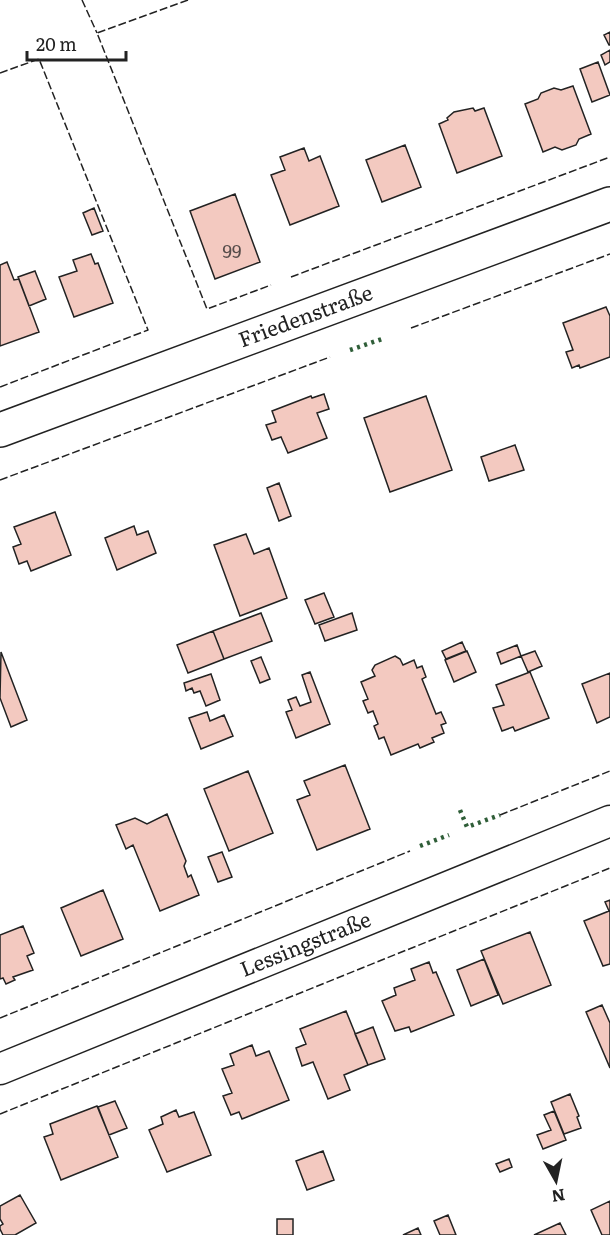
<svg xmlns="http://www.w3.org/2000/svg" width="610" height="1235" font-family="Literata,serif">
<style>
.building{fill:#f3c9c0;stroke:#222;stroke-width:1.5}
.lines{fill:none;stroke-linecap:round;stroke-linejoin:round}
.minor-casing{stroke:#222;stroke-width:33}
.tertiary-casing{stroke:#222;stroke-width:36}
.minor{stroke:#fff;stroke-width:30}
.tertiary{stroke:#fff;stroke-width:33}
.hedge{stroke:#2f5e38;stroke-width:4.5;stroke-dasharray:3 4.5;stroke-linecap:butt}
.fence{stroke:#222;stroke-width:1.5;stroke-dasharray:8 3;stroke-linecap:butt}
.labels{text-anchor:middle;stroke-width:4.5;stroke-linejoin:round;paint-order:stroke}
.number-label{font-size:18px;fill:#564c4a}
.street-label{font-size:21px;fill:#222;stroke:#fff}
</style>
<rect width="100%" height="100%" fill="#fff"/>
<path class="building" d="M610,32V45H609L604,35Z
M610,50V62L605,65L601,55Z
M598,62L610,95L592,102L580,69Z
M573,86L591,134L579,139L576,145L562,150L555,147L543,152L525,104L538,99L541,93L554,88L561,90Z
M473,108L475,111L484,108L502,156L457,173L439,124L448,120L447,118L454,112Z
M405,145L421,187L382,202L366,160Z
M304,148L309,161L320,156L339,206L290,225L271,175L285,170L280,157Z
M235,194L260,262L215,279L190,211Z
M94,208L103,231L92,235L83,213Z
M91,254L95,264L98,263L113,303L74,317L59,277L77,271L73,260Z
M7,262L14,280L19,279L39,332L0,346V265Z
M35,271L46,299L29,306L18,277Z
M606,307L610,316V357L580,368L579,365L572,368L566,352L573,350L563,323Z
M324,394L329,409L317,413L327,438L288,453L281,437L272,440L266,425L276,422L272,411L311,396L312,398Z
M426,396L452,470L390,492L364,418Z
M515,445L524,470L489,481L481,457Z
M279,483L291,516L279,521L267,488Z
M55,512L71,555L31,571L27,561L19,564L13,547L21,544L14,527Z
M134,526L137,535L148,531L156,553L117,570L105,538Z
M246,534L254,554L269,548L287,598L240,616L214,545Z
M324,593L334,617L315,624L305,600Z
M261,613L272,641L224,659L213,631Z
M352,613L357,630L325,641L319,625Z
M213,631L224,659L188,673L177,645Z
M462,642L466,651L446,659L442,651Z
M517,645L521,656L501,664L497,653Z
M467,651L476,672L454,682L445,660Z
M535,651L542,666L528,672L521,656Z
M1,652L27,720L11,727L0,698Z
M395,656L400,659L403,665L414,660L417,668L422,666L426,677L422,679L436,714L441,712L446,723L441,725L444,733L432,738L434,742L420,748L418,744L391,755L384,737L379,739L374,726L378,724L373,711L368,713L363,701L368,699L361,682L375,676L372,670L375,665Z
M261,657L270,679L260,683L251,661Z
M310,672L330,724L296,738L286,712L292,710L288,700L296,697L300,706L311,702L302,675Z
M530,672L549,718L515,731L513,727L502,731L493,708L504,705L496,685Z
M610,673V717L597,723L582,684Z
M211,674L220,700L206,706L200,691L194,693L192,688L186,691L184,683Z
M207,712L210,721L224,715L233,736L201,749L189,718Z
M345,765L370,829L317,850L297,800L310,795L304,781Z
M248,771L273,833L229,851L204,789Z
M167,814L186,861L184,866L188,877L191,875L199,895L160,911L133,845L126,849L116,825L135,818L147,824Z
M222,852L232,877L218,882L208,857Z
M103,890L123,939L81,956L61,908Z
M610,900V964L603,966L584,921L609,911L605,902Z
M23,926L34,953L27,956L33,970L13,977L15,980L6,984L3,978L0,979V935Z
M530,932L551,985L503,1004L481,951Z
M484,959L498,995L471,1006L457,970Z
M429,962L433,973L436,972L454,1015L411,1032L409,1027L395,1031L382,1001L396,995L394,988L415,980L411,969Z
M602,1005L610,1023V1068L586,1012Z
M346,1011L368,1065L344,1075L350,1090L328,1099L313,1062L302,1066L296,1048L306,1044L300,1029Z
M373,1027L385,1059L368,1065L355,1034Z
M252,1045L256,1056L269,1051L289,1100L242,1119L239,1112L231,1115L223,1096L232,1093L222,1069L234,1065L230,1054Z
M570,1094L579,1116L577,1117L581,1128L564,1134L551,1102Z
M115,1101L127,1128L109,1135L98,1107Z
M97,1106L118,1157L61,1180L44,1137L53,1134L50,1124Z
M176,1110L179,1117L194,1112L211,1155L167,1172L149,1130L163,1124L161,1117Z
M554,1111L566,1140L543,1149L537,1135L551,1130L544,1115Z
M323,1151L334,1180L307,1190L296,1161Z
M509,1159L512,1167L500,1172L496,1164Z
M20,1195L36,1223L15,1235H3L0,1229V1226L3,1224L0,1219V1206Z
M610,1201V1235H602L591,1210Z
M448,1215L456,1235H440L434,1221Z
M277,1219H293V1235H277Z
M560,1223L566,1235H534Z
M418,1228L421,1235H403Z"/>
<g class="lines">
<defs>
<g id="minor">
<path id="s1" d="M0,1069L610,821"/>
</g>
<g id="tertiary">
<path id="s2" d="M0,430L610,204"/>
</g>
</defs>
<use href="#minor" class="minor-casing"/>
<use href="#tertiary" class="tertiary-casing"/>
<use href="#minor" class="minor"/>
<use href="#tertiary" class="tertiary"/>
<path class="hedge" d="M350,350L382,339
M460,810L467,827L500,815
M420,846L449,835"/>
<path class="fence" d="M82,0L97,33
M188,0L97,33L207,309L271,285
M0,73L39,59L148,330L0,387
M291,277L610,157
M411,328L610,254
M0,480L330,357
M500,815L610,771
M0,1018L410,851
M0,1114L610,868"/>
</g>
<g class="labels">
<g class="number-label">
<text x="232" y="258">99</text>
</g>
<g class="street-label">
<text dy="7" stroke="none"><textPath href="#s2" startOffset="326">Friedenstraße</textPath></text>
<text dy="7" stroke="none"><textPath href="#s1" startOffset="330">Lessingstraße</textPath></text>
</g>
</g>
<g transform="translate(556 1181) rotate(171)" stroke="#ffffff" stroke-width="4.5" paint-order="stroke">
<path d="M0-4.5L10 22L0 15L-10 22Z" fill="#222222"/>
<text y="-9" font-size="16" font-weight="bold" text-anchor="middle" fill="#222222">N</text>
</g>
<path d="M27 51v9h99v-9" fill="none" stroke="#222222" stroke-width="3"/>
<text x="36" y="51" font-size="18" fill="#222222" stroke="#ffffff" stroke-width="4.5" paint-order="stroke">20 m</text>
</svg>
